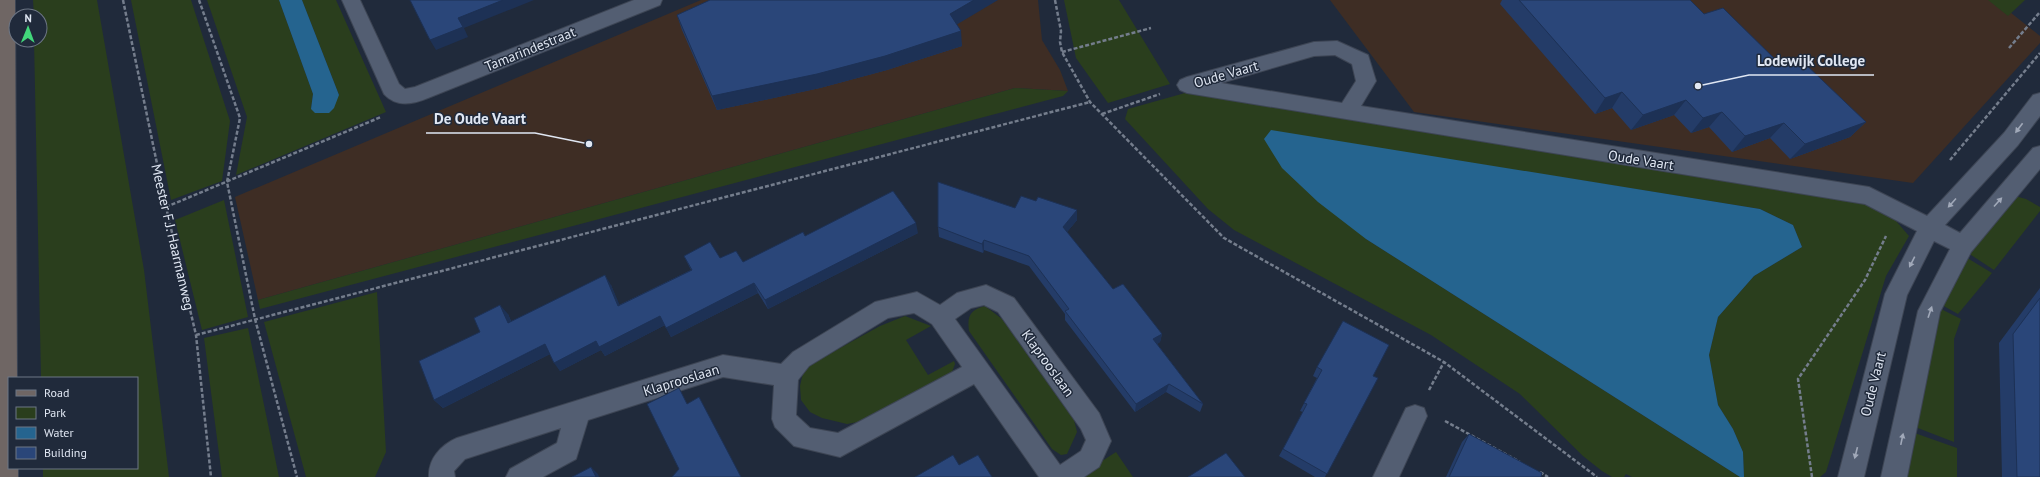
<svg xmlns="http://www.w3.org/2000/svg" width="2040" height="477" font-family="'PT Sans',sans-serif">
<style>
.education{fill:#3e2d24}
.green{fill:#2a3e1d}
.water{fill:#25648f}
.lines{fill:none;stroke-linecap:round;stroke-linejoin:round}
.street-casing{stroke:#3d4554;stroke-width:2}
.secondary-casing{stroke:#3d4554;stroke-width:2}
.path{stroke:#747d8c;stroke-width:2.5;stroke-dasharray:4 2;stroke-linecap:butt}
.street{fill:#535e72;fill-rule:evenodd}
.secondary{fill:#6f6664;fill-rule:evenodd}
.wall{fill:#243c68}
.shaded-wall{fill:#1d3155}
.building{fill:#2a4679;stroke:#1d3155}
.oneway{fill:#a1a9b9}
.labels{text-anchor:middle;stroke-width:3;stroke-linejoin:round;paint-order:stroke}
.street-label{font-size:14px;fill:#e0e7f3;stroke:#202a3b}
.leader{fill:none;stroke:#e0e7f3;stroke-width:1.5}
.callout-dot{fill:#e0e7f3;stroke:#202a3b;stroke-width:1.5}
.callout-label{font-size:15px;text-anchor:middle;font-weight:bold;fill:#e0e7f3;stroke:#202a3b;stroke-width:3;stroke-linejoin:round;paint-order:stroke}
</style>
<rect width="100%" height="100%" fill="#202a3b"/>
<path class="education" d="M701,0H1038L1042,40L1060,70L1068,91L1015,88L258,300L235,197Z
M1330,0H1995L2040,36V43L1913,183L1414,112Z"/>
<path class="green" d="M33,0H97L144,270L169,477H43V468H137V378H41L34,40H40V16H34Z
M131,0H191L230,121L222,181L171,200Z
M207,0H279L313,94L311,109L339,95L302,0H336L386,112L236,175L247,117Z
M1064,0H1119L1170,84L1108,103L1076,58Z
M1988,0H2025L2008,16Z
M1015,88L1068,91L1063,96L260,309L258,300Z
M1185,93L1871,204L1891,215L1909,236L1886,276L1826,472L1820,477H1744L1743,452L1733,429L1718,405L1709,355L1718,317L1754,276L1802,247L1793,225L1760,209L1271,131L1366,239L1740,477H1632L1626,474L1624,477H1612L1602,471L1583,456L1520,394L1431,335L1234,230L1208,209L1125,119L1128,109Z
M2011,195L2026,199L2040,207V211L1994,270L1968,253Z
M224,200L248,317L202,330L175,220Z
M1964,256L1992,273L1958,314L1940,304Z
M377,292L386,452L375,477H306L264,322Z
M985,306L1002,319L1074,420L1077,432L1067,454L1061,455L1052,449L969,331C967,316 970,310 985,306Z
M1937,307L1961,319L1954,339V442L1910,425Z
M905,316L931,326L906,340L928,375L954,361L955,364L952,372L868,420L847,424L822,418L810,412L801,400L800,386L803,373L813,363L880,326Z
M248,328L279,477H222L204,338Z
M1909,431L1957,448V477H1900Z
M1116,452L1133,477H1084L1099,463Z"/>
<path class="water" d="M279,0H302L339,95L334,108L329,113H315L311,109L313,94Z
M1271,130L1760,209L1793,225L1802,247L1754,276L1718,317L1709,355L1718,405L1733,429L1743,452L1744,477H1740L1366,239L1318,202L1282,168L1264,139Z"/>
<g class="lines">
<defs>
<path id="street" d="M342,0H360L399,84L405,89L415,87L634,0H662L660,5L428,98C413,104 397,108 384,94Z
M1337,41L1368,55L1376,81L1361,106L1869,187L1927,216L2004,133L2033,95L2040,93V116L2018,145L1945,225L1960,233L2033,148L2040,146V169L1971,252L1940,312L1907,477H1881L1918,311L1950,249L1934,241L1907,295L1864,477H1838L1885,294L1917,231L1865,204L1187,93L1180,90L1177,85L1180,80L1187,77L1314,42ZM1335,55L1352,64L1356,81L1342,103L1221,83L1314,56Z
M986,285L1014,298L1099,413L1111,441L1099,467L1084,477H1039L974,384L840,457L794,446L775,427L772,419L774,385L723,377L588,420L576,459L543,477H506L510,469L557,443L561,428L465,459L454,471L455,477H429C428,459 441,445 457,438L723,355L781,364L793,352L875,302L917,292L940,305L957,293ZM984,305L998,312L1081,429L1086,440L1081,451L1060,465L955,319L971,308ZM914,313L932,324L962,367L838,433L810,428L796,415L798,380L809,366L888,318Z
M1415,405L1424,408L1427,416L1399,477H1373L1406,408Z"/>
<path id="secondary" d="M0,0H15L17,378H9V468H18V477H0Z"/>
</defs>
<use href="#street" class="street-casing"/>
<use href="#secondary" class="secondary-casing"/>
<path class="path" d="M123,0L166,207L196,335L211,477
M199,0L240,118L227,182L255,319L297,477
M1055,0L1061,31L1060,42L1062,52L1090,102L1224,238L1444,362L1597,477
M2009,48L2040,12
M1062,52L1151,28
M1102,114L1160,94
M1950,160L2040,53
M166,207L381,117
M196,335L1090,102
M1429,390L1444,362
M1445,421L1520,462
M1540,472L1548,477
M1812,477L1798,379L1865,280L1886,236"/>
<use href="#street" class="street"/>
<use href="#secondary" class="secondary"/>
</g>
<path class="wall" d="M1502,0H1690L1704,14L1866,122L1850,137L1790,159L1770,138L1732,152L1709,127L1691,133L1674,115L1631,130L1612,108L1595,114L1500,4Z
M677,15L957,25L962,46L887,70L820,88L717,110L682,30Z
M1015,208L1077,210V220L1067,232L1113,289L1162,334L1160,342L1157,344L1203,404L1200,412L1166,392L1135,412L1065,320V314L1029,266L984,250L983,253L939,237L938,227Z
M918,233L768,309L758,293L671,337L665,325L605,356L601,350L560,371L550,354L443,408L434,400L480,332L508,314L511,321L611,285L619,305L691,270L684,256L720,258L743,262L805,236Z
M2040,288V477H2002L1999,343Z
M1317,367L1373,376L1325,477H1315L1279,456L1303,412L1300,411L1317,378L1313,376Z
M1469,434L1541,477H1446L1462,442Z"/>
<path class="shaded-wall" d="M503,0H534L464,28L468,37L436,50L430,40L458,18Z
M974,0H998L951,28L950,14Z
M961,31L962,46L887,70L820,88L717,110L712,96Z
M1622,92L1612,108L1595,114L1605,98Z
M1686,100L1674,115L1631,130L1643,115Z
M1722,112L1709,127L1691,133L1703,118Z
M1866,122L1850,137L1790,159L1805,144Z
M1784,123L1770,138L1732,152L1745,136Z
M1077,210V220L1063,237V227Z
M916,223L918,233L768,309L765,300Z
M984,240V250L983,253L982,244Z
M605,275L611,285L624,315L618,306Z
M754,283L758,293L671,337L666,328Z
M500,305L508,314L515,332L508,323Z
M660,316L665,325L605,356L601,350L560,371L554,363L596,341Z
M1162,334L1160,342L1152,348L1153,339Z
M545,344L552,353L443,408L434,400Z
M1169,384L1166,392L1135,412L1136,404Z
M591,467L598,474L599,477H596Z"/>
<path class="building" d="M410,0H503L458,18L463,27L430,40Z
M710,0H974L950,14L961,31L885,56L817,74L712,96L677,15Z
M1519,0H1690L1704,14L1723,8L1780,64L1799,58L1866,122L1805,144L1784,123L1745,136L1722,112L1703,118L1686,100L1643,115L1622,92L1605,98Z
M938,182L1015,208L1021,196L1036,201L1038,197L1077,210L1063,227L1113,289L1123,284L1162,334L1153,339L1203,404L1169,384L1136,404L1065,311L1069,309L1029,256L984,240L982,244L938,227Z
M893,191L916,223L765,300L754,283L666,328L660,316L599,347L596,341L554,363L545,344L434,400L419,361L480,332L474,318L500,305L508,323L605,275L618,306L692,270L684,256L710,242L720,258L736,251L743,262L803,232L805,236Z
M2040,298V477H2017L2013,334Z
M1343,321L1389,345L1373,376L1378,378L1327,474L1283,449L1307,404L1304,403L1322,370L1317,367Z
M679,388L687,404L699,397L741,477H672L679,469L647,404Z
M1469,434L1542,473L1541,477H1449Z
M1226,453L1245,477H1188Z
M953,455L959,465L978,455L992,477H915Z
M591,467L596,477H572Z"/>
<defs><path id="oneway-solid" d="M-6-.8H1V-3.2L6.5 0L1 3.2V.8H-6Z"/></defs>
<g class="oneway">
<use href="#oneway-solid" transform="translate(2019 128) rotate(127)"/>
<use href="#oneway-solid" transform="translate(1998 202) rotate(-48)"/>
<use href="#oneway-solid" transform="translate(1952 203) rotate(132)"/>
<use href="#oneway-solid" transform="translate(1912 262) rotate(117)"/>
<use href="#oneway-solid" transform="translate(1930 312) rotate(-71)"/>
<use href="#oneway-solid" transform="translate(1902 439) rotate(-78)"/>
<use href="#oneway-solid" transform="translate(1856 453) rotate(104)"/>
</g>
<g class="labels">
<g class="street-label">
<text transform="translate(530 49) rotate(-22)" y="5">Tamarindestraat</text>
<text transform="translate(1226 74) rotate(-16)" y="5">Oude Vaart</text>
<text transform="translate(1641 160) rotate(9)" y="5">Oude Vaart</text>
<text transform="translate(173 237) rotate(77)" y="5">Meester F.J. Haarmanweg</text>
<text transform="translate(1048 363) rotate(54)" y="5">Klaprooslaan</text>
<text transform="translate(681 380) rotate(-17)" y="5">Klaprooslaan</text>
<text transform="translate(1873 384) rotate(-76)" y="5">Oude Vaart</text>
</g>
</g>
<path class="leader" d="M1698 86L1749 75H1874M589 144L535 133H426"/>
<g class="callout-dot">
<circle cx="1698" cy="86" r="4"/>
<circle cx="589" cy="144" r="4"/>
</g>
<g class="callout-label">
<text x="1811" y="66">Lodewijk College</text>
<text x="480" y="124">De Oude Vaart</text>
</g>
<rect x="8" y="377" width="130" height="92" fill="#202a3b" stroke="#6d7685"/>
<rect x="16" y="390" width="20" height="6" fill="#6f6664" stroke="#6d7685"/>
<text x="44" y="397" font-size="12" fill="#e0e7f3">Road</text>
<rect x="16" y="407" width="20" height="12" fill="#2a3e1d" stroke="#6d7685"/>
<text x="44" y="417" font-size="12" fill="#e0e7f3">Park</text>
<rect x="16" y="427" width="20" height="12" fill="#25648f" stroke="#6d7685"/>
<text x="44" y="437" font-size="12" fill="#e0e7f3">Water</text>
<rect x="16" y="447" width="20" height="12" fill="#2a4679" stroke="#6d7685"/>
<text x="44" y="457" font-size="12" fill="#e0e7f3">Building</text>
<g transform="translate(28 28) rotate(1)"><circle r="19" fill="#202a3b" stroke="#6d7685"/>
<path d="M0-3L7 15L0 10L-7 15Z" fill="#42d77b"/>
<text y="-6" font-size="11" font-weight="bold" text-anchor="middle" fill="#e0e7f3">N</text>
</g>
</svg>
